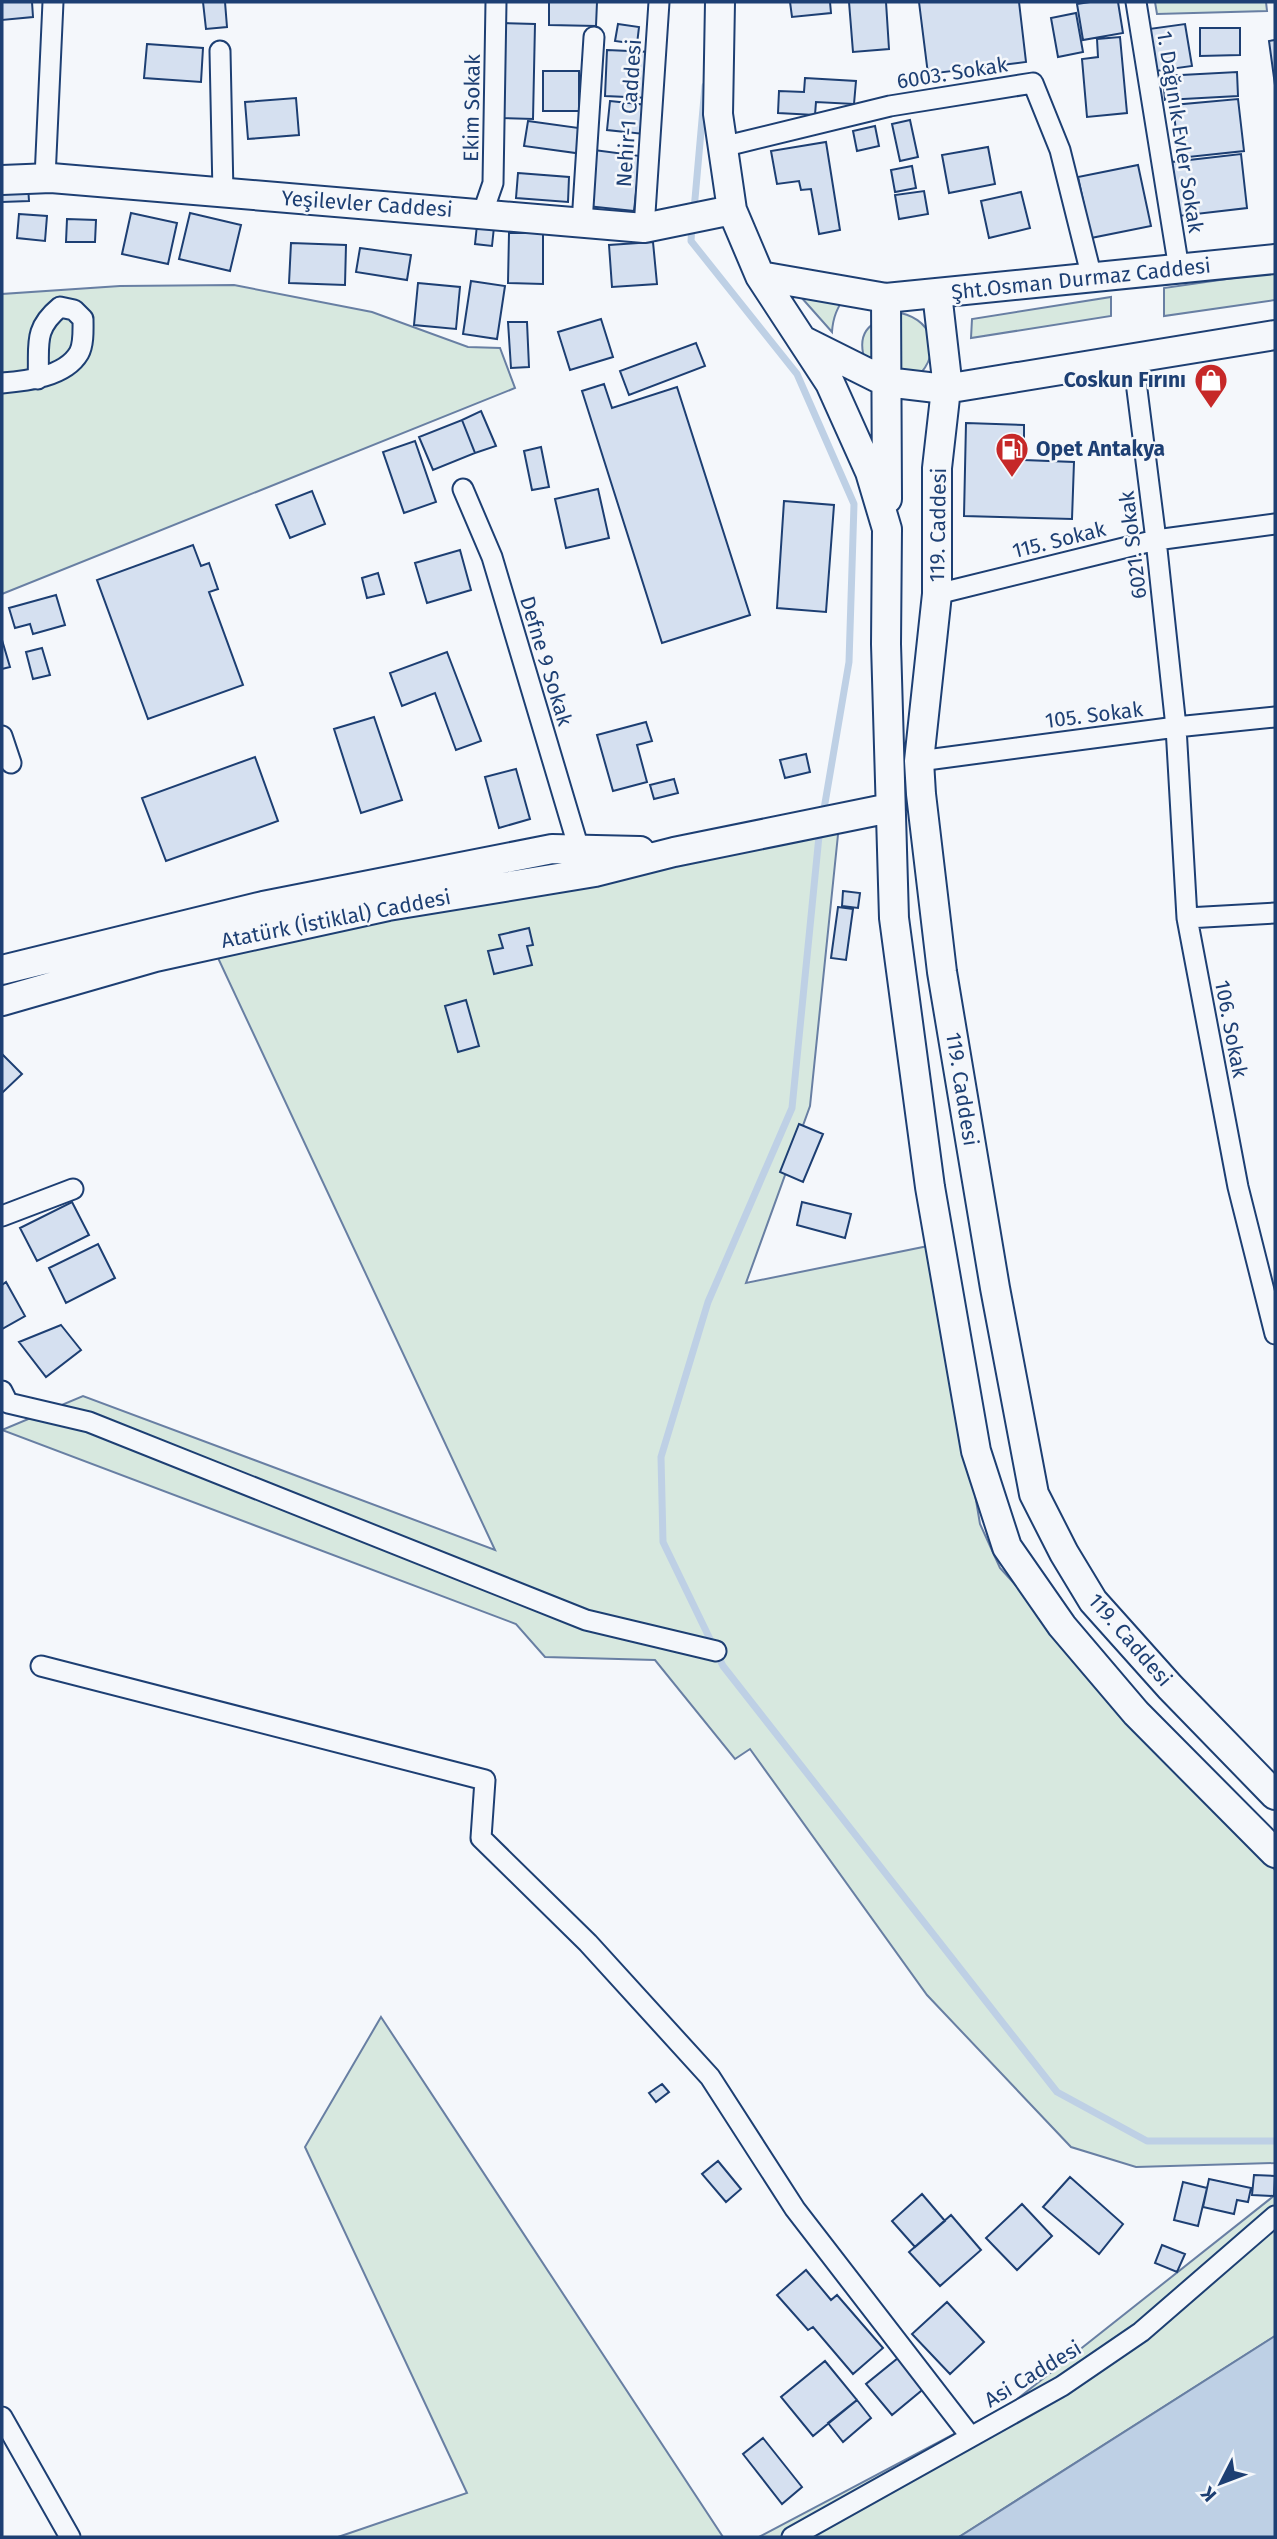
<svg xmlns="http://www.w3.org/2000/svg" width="1277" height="2539" font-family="'Fira Sans',sans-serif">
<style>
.green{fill:#d7e8df;stroke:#687fa3;stroke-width:2}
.water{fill:#bed0e5;stroke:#687fa3;stroke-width:2}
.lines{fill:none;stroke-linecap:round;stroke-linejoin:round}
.stream{stroke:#bed0e5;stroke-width:7}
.building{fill:#d5e0f0;stroke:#1d3f73;stroke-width:2}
.street-casing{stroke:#1d3f73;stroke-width:23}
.secondary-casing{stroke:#1d3f73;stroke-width:32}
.street{stroke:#f4f7fb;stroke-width:19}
.secondary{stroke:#f4f7fb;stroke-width:28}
.labels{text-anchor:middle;stroke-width:5;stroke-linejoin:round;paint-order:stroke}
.street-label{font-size:21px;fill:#1d3f73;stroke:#f4f7fb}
.poi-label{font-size:21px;font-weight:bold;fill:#1d3f73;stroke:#f4f7fb;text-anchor:end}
</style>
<rect width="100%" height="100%" fill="#f4f7fb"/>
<path class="green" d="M1155,2H1266L1267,11L1157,14Z
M1275,272V300L1164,316V288Z
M234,285L372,312L468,347L500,348L515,388L2,594V294L120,286Z
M793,288L846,295C837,308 833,317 832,332Z
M1111,297V316L971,338L972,319Z
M894,312C932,316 944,351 917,377L866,364C855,333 868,324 894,312Z
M839,825L810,1106L746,1283L933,1245L980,1524L1000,1568L1275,1870V2163L1136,2167L1071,2147L927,1995L750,1749L735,1759L655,1660L545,1657L516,1624L2,1430L83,1396L495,1550L211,943Z
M381,2017L723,2537H338L467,2493L305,2147Z
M1275,2195V2336L959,2537H759L1011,2404Z"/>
<path class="water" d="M1275,2336V2537H959Z"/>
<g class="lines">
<path class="stream" d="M694,210L705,86
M692,225L691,241L797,374L854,504L849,662L824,809
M819,836L792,1108L708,1302L661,1457L663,1542L723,1666L1057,2092L1147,2141H1275"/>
</g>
<path class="building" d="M2,2H32L33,17L2,20Z
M203,2H225L227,27L206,29Z
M549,2H597L596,26L549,25Z
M790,2H830L831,13L792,17Z
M849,2H886L889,49L853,52Z
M919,2H1019L1026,62L928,74Z
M1090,2H1118L1123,33L1083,40L1077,4Z
M1076,13L1083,52L1058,57L1051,18Z
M502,23L535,24L533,119L501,118Z
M618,24L639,27L637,44L615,41Z
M1185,24L1192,66L1156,71L1149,29Z
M1200,28H1240V55L1200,56Z
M1120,37L1127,113L1087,117L1082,59L1098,57L1097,39Z
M1275,40V85L1269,41Z
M147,44L203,48L201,82L144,78Z
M607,50L651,52L649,98L605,96Z
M543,71H579V111H543Z
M1237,72L1238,96L1165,100L1163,76Z
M805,78L856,81L854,104L816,102L815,115L778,113L779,91L804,92Z
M296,98L299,135L248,139L245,102Z
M1238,99L1244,151L1179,158L1173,105Z
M610,101L647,105L644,134L607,130Z
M910,120L918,157L900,161L892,124Z
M528,121L586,129L583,154L524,146Z
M875,126L879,146L857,151L853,131Z
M826,142L840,230L819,234L811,189L801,190L799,181L777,184L771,151Z
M988,147L995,184L949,193L942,155Z
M594,150L640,156L634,211L587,206Z
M1241,154L1247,208L1179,216L1172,162Z
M1138,165L1151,226L1091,238L1078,177Z
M912,166L916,188L895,192L891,170Z
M518,173L569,177L568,202L516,198Z
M28,186L29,201L2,202V187Z
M924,191L928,214L899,219L895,195Z
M1021,192L1030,228L989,238L981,201Z
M131,213L177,223L168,264L122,254Z
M190,213L241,225L230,271L179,259Z
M19,214L47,216L45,241L17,238Z
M67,219L96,220L95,242H66Z
M477,225L494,227L492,246L475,244Z
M509,233H543V284L508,283Z
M653,242L657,284L612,287L609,245Z
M291,243L346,245L345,285L289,283Z
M360,248L411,255L407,280L356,272Z
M471,281L505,286L497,339L463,334Z
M418,283L460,287L456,329L414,325Z
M601,319L613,357L570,370L558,332Z
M508,322H527L529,367L511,368Z
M696,343L705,366L629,395L620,371Z
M604,384L612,408L677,387L750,615L662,643L582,391Z
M481,411L496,446L475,453L462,420Z
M462,420L475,453L433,470L419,437Z
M966,423L1024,425V460L1074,462L1072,519L964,516Z
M415,441L436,502L404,513L383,452Z
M541,447L549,487L532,490L524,451Z
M598,489L609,538L566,548L555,499Z
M312,491L325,524L290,538L276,505Z
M784,501L834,505L826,612L777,608Z
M193,545L201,566L209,563L218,589L209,592L243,685L148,719L97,580Z
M460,550L471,590L427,603L415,563Z
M378,573L384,594L367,598L362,578Z
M56,595L65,625L33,634L30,624L15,628L9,608Z
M2,640L10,667L2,669Z
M42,648L50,675L33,679L26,652Z
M447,652L481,741L456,750L435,693L402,706L390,673Z
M374,717L402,800L361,813L334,729Z
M646,722L652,741L637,745L647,782L613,791L597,735Z
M806,754L810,772L785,778L780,760Z
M255,757L278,821L166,861L142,798Z
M516,769L530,819L499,828L485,777Z
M674,779L678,793L654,799L650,785Z
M843,891L860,893L858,908L842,906Z
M838,907L853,909L846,960L831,958Z
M529,928L533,945L527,946L532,965L494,974L488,951L503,948L499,935Z
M466,1000L479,1046L458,1052L445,1006Z
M2,1054L22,1074L2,1093Z
M799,1124L823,1134L803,1182L780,1172Z
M72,1202L89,1235L37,1261L20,1228Z
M802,1202L851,1214L845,1238L797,1225Z
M98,1244L115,1278L66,1303L49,1268Z
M6,1282L25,1316L2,1329V1285Z
M61,1325L81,1350L46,1377L19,1342Z
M662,2084L669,2092L656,2102L649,2093Z
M718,2161L741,2189L726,2202L702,2174Z
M1254,2175L1275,2176L1274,2196L1252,2195Z
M1070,2177L1123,2224L1099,2254L1043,2207Z
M1209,2179L1251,2188L1248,2202L1237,2200L1234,2214L1203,2207Z
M1183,2182L1207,2188L1198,2226L1174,2220Z
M922,2194L945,2221L915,2247L892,2221Z
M1022,2204L1052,2236L1017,2270L986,2238Z
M951,2215L981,2250L940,2286L909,2252Z
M1162,2245L1185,2254L1177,2272L1155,2263Z
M806,2270L831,2300L837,2295L883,2348L853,2374L813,2327L808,2330L777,2295Z
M947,2302L984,2342L950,2374L912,2334Z
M903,2354L927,2386L892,2415L866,2384Z
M825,2361L857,2400L813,2436L781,2397Z
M857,2400L871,2418L843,2442L828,2423Z
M763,2438L802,2487L782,2504L743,2454Z"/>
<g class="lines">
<defs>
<path id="street" d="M1136,2L1179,269
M220,51L223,193
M722,147L890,106L1033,83L1060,150L1092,278
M45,178L53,2
M483,212L493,183L496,2
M582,223L594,37
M644,228L659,2
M1133,358L1156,540L1176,727L1187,918L1238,1187L1275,1334
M2,383C26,381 65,377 79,353C84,344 83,328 83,319L74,310L60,307C32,330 40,346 38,379
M463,489L492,557L579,849
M937,594L1156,540L1275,524
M2,736L11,763
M919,761L1176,727L1275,717
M1187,918L1275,913
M2,1216L73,1189
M2,1391L8,1403L89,1422L586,1620L716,1651
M41,1666L485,1780L481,1838L588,1943L710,2077L795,2209L971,2437
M2,2417L70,2537
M792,2537L1062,2386L1141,2332L1275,2216"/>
<path id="secondary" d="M720,2L718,114L732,210L760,276L830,383L870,472L887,529L886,644L894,918L930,1187L976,1451L1007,1547L1062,1626L1136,1713L1275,1853
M2,180L51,178L644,228L732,210
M760,276L886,298L1275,259
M937,293L947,380L937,468V594L919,761L921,794L942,972L995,1288L1034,1494L1064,1553L1093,1601L1170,1687L1275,1795
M886,298L887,499
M804,341L886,382L945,389L1275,335
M2,970L263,906L552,849L640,851
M2,1001L155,957L388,906L595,872L674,852L890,808"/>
</defs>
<use href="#street" class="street-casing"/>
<use href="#secondary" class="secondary-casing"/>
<use href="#street" class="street"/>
<use href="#secondary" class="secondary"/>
</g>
<defs>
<symbol id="shop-pin" viewBox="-11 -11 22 30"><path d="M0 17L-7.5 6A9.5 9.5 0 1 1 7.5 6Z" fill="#c62828" stroke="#f4f7fb"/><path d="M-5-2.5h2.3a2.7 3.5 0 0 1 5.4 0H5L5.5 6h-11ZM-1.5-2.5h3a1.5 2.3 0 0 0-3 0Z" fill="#fff"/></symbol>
<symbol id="fuel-pin" viewBox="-11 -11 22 30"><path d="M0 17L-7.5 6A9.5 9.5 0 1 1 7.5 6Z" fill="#c62828" stroke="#f4f7fb"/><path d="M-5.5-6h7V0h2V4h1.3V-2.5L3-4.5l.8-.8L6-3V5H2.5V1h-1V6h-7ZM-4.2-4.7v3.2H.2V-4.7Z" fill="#fff"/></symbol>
</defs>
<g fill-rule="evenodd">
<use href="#shop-pin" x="1192" y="361" width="38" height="52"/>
<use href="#fuel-pin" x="993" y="430" width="38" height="52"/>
</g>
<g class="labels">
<g class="street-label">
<text transform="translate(952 73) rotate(-9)" y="7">6003. Sokak</text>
<text transform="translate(472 108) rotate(-89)" y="7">Ekim Sokak</text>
<text transform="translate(629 113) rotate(-86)" y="7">Nehir-1 Caddesi</text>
<text transform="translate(1180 132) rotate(81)" y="7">1. Dağınık Evler Sokak</text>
<text transform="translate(367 204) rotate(4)" y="7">Yeşilevler Caddesi</text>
<text transform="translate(1081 279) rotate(-6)" y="7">Şht.Osman Durmaz Caddesi</text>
<text transform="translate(938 525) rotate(-89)" y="7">119. Caddesi</text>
<text transform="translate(1059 540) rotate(-14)" y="7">115. Sokak</text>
<text transform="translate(1133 545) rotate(-97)" y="7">6021. Sokak</text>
<text transform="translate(546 661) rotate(73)" y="7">Defne 9 Sokak</text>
<text transform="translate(1094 715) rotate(-7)" y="7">105. Sokak</text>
<text transform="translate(336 919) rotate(-11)" y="7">Atatürk (İstiklal) Caddesi</text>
<text transform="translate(1231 1029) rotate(79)" y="7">106. Sokak</text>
<text transform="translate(962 1089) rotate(81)" y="7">119. Caddesi</text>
<text transform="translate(1130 1640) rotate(49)" y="7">119. Caddesi</text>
<text transform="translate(1033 2374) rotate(-31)" y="7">Asi Caddesi</text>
</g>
<g class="poi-label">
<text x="1186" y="387">Coskun Fırını</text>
<text x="1036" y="456" text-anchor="start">Opet Antakya</text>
</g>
</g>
<rect width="1277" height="2539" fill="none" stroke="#1d3f73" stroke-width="7"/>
<g transform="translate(1221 2483) rotate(228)" stroke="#f4f7fb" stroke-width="5" paint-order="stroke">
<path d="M0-5L12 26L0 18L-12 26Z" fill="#1d3f73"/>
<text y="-10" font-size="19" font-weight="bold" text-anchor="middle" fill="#1d3f73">K</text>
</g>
</svg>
